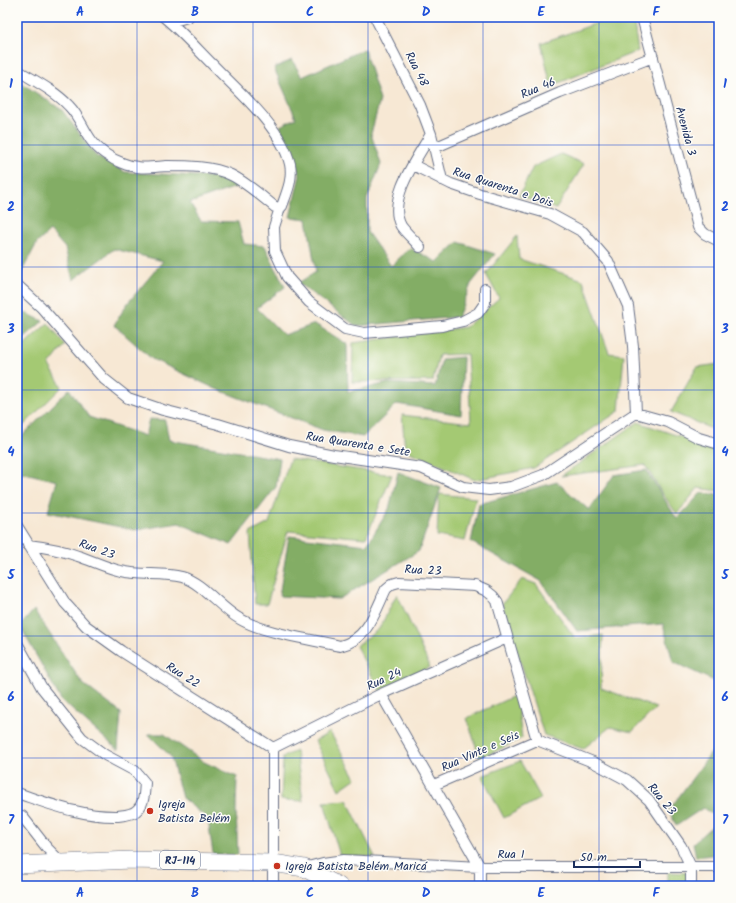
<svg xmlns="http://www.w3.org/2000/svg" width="736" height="903" font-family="Kalam,sans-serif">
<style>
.green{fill:#a4c973;stroke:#607c68}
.forest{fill:#83ad65;stroke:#4f6e62}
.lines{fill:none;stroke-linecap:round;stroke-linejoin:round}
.street-casing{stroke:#687087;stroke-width:12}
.primary-casing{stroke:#687087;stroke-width:18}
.street{stroke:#fff;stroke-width:10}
.primary{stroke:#fff;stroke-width:17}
.grid{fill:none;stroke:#1d4ed8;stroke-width:1;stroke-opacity:0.55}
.poi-dot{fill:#c8321e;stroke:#fdfcf7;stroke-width:1.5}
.labels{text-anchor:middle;stroke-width:3;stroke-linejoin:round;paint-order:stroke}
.shield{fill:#fdfcf7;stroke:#5f6c8c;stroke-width:1}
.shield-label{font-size:11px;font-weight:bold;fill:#1b2f5e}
.street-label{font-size:12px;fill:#1b2f5e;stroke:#fdfcf7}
.poi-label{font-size:12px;fill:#1b2f5e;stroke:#fdfcf7;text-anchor:start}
.neatline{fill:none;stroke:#1d4ed8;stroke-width:1.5}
.grid-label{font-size:13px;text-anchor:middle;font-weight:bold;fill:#1d4ed8}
</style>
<rect width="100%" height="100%" fill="#fdfcf7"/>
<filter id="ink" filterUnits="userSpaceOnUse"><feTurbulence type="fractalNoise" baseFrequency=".025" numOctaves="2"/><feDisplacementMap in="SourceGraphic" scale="8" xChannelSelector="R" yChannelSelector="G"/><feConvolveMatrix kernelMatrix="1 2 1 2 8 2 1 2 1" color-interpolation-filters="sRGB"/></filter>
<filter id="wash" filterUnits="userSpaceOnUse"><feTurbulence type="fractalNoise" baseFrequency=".012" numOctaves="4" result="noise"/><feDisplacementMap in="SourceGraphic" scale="16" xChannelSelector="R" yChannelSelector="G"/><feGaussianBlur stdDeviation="0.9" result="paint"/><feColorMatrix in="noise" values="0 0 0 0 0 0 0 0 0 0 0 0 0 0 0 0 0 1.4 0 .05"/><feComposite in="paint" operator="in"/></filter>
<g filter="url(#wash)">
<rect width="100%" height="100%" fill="#f7e8d4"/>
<path class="green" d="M614,17H633L638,51L551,86L541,43Z
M561,154L584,164L556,209L519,196L533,167Z
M517,236L519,259L583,280L609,353L624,355L619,411L534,468L475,480L405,450L402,415L471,423L467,354L439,355L433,381L352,382L353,343L466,327L499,298L486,274Z
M48,323L65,345L49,365L62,387L17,432V351Z
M719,364V432L671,412L697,367Z
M638,422L719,450V491L698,488L677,514L660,490L645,465L561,476Z
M290,459L392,475L366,538L288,531L267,604H255L250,533L269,523Z
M439,494L476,498L465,541L437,536Z
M522,579L536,584L575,638L603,635L601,688L656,708L632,732L610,727L583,749L544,735L502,604Z
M397,594L430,667L380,691L356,646L379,629Z
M516,695L522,738L480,759L467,718Z
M330,732L356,778L339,790L315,741Z
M296,751L303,801L281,800L283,757Z
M520,761L541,798L504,818L482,776Z
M347,800L375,857L340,856L324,802Z
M668,872L690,873V886H668Z"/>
<path class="forest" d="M364,49L380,100L371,134L381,164L367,199V232L391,266L410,248L437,262L458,242L495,254L471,284L458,317L356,326L298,283L316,272L307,219L290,217L300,175L280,126L296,118L274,68L292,60L302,77Z
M17,80L62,110L96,156L125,172L213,177L239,186L190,203L201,221L238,222L244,244L265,246L285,287L257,308L284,335L315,324L347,344L348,392L388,383L435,386L442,359L463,357L461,415L397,404L363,437L323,430L216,389L152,359L114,325L127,304L163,261L114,249L73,280L65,248L50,231L37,243L20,275L17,272Z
M17,309L43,321L17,344Z
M69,389L89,417L145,436L149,419L165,420L169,440L280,459L276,487L231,545L179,523L135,530L48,512L57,481L17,471V441Z
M646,470L677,519L701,493L719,495V689L714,681L673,662L663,624L577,631L541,581L471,542L479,504L557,482L589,510L614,475Z
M398,472L441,488L419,551L339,599L279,596L289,536L367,545L389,509Z
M34,610L82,683L121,713L118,750L61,700L20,626Z
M148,734H164L204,762L237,777L236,811L238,855L213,854L208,819L182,798L171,757Z
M719,742V819L703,808L676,826L669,810Z
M719,820V854L696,857L693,843Z"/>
</g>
<g filter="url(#ink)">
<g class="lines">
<defs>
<path id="street" d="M164,17C181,31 196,48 212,64C238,91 281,127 290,164C293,179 287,192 282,206L280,208L274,227L275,251L287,277L309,302L345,329L364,333L442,326L463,321L478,313L485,303V289
M375,17L420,105L431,134L442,180
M642,17L698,227L705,234L719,241
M170,22L188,17
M17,70C35,81 55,91 69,106C79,116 83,129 91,140C98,150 111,159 122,163C138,170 152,167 167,166C188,166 212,166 231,175C247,183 261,196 275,207L280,208
M434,148L560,93L653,57
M413,165L451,184L480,194L550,214L583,232L608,261L628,306L633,346L636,413
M420,247C414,240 406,233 401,226C386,199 418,157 431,134
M17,285L41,307L104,379L128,398L163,410L218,424L289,446L334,455L421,468L463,487L489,490L511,487L543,475L636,413L668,422L699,438L719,444
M17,526L65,603L86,626L121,651L273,748V886
M28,545C45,547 62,550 78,556C93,561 107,568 121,571C141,576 162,572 182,577C203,583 220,608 240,619C266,634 311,639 340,646C368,639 375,612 386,589L392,584L399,582L475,586C485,590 491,592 497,601L537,740L593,762L627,780L649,800L681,846L691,867V886
M17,643L42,688L82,738L105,755L135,771L145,783C144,792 145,804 136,811C131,815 125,815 118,816C82,817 50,804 17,793
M381,694L480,867V886
M273,748L381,694L507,638
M434,785L537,740
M22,816L47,848L61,862
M304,868L323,863L344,860L480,867H719"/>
<path id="primary" d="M17,865L131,860L273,863L304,868L339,886"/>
</defs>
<use href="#street" class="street-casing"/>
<use href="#primary" class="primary-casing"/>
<use href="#street" class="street"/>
<use href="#primary" class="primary"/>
</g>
</g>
<path class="grid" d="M137,17V886M253,17V886M368,17V886M483,17V886M599,17V886M17,145H719M17,267H719M17,390H719M17,513H719M17,636H719M17,758H719"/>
<g class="poi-dot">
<circle cx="150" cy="811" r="4"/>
<circle cx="277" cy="866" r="4"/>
</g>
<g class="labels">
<rect class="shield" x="160" y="851" width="40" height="18" rx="3"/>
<g class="shield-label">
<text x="180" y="864">RJ-114</text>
</g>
<g class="street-label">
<text transform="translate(417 69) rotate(63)" y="4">Rua 48</text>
<text transform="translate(538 88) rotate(-23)" y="4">Rua 46</text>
<text transform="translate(686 131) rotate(75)" y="4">Avenida 3</text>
<text transform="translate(503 187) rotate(18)" y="4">Rua Quarenta e Dois</text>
<text transform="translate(358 444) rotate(9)" y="4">Rua Quarenta e Sete</text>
<text transform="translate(97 549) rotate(20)" y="4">Rua 23</text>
<text transform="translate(423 570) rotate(3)" y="4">Rua 23</text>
<text transform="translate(183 675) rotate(32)" y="4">Rua 22</text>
<text transform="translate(384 679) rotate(-25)" y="4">Rua 24</text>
<text transform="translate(480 751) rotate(-24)" y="4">Rua Vinte e Seis</text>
<text transform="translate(662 799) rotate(51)" y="4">Rua 23</text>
<text x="511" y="858">Rua 1</text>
</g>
<g class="poi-label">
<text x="158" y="808">Igreja<tspan x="158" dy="14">Batista Belém</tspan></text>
<text x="285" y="870">Igreja Batista Belém Maricá</text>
</g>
</g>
<rect width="736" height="903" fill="none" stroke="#fdfcf7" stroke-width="44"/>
<path d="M574 861v6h66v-6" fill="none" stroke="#1b2f5e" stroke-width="2"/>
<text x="580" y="861" font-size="12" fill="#1b2f5e" stroke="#fdfcf7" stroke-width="3" paint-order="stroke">50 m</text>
<rect x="22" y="22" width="692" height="859" class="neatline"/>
<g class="grid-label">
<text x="80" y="16">A</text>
<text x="195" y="16">B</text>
<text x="310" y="16">C</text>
<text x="426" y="16">D</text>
<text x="541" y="16">E</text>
<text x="656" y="16">F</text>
<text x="11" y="88">1</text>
<text x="725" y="88">1</text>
<text x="11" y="211">2</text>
<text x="725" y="211">2</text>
<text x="11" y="333">3</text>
<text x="725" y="333">3</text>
<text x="11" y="456">4</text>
<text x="725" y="456">4</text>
<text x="11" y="579">5</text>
<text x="725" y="579">5</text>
<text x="11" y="701">6</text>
<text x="725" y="701">6</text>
<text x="11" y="824">7</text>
<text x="725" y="824">7</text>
<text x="80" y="897">A</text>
<text x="195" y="897">B</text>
<text x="310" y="897">C</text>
<text x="426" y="897">D</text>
<text x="541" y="897">E</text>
<text x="656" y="897">F</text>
</g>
</svg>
